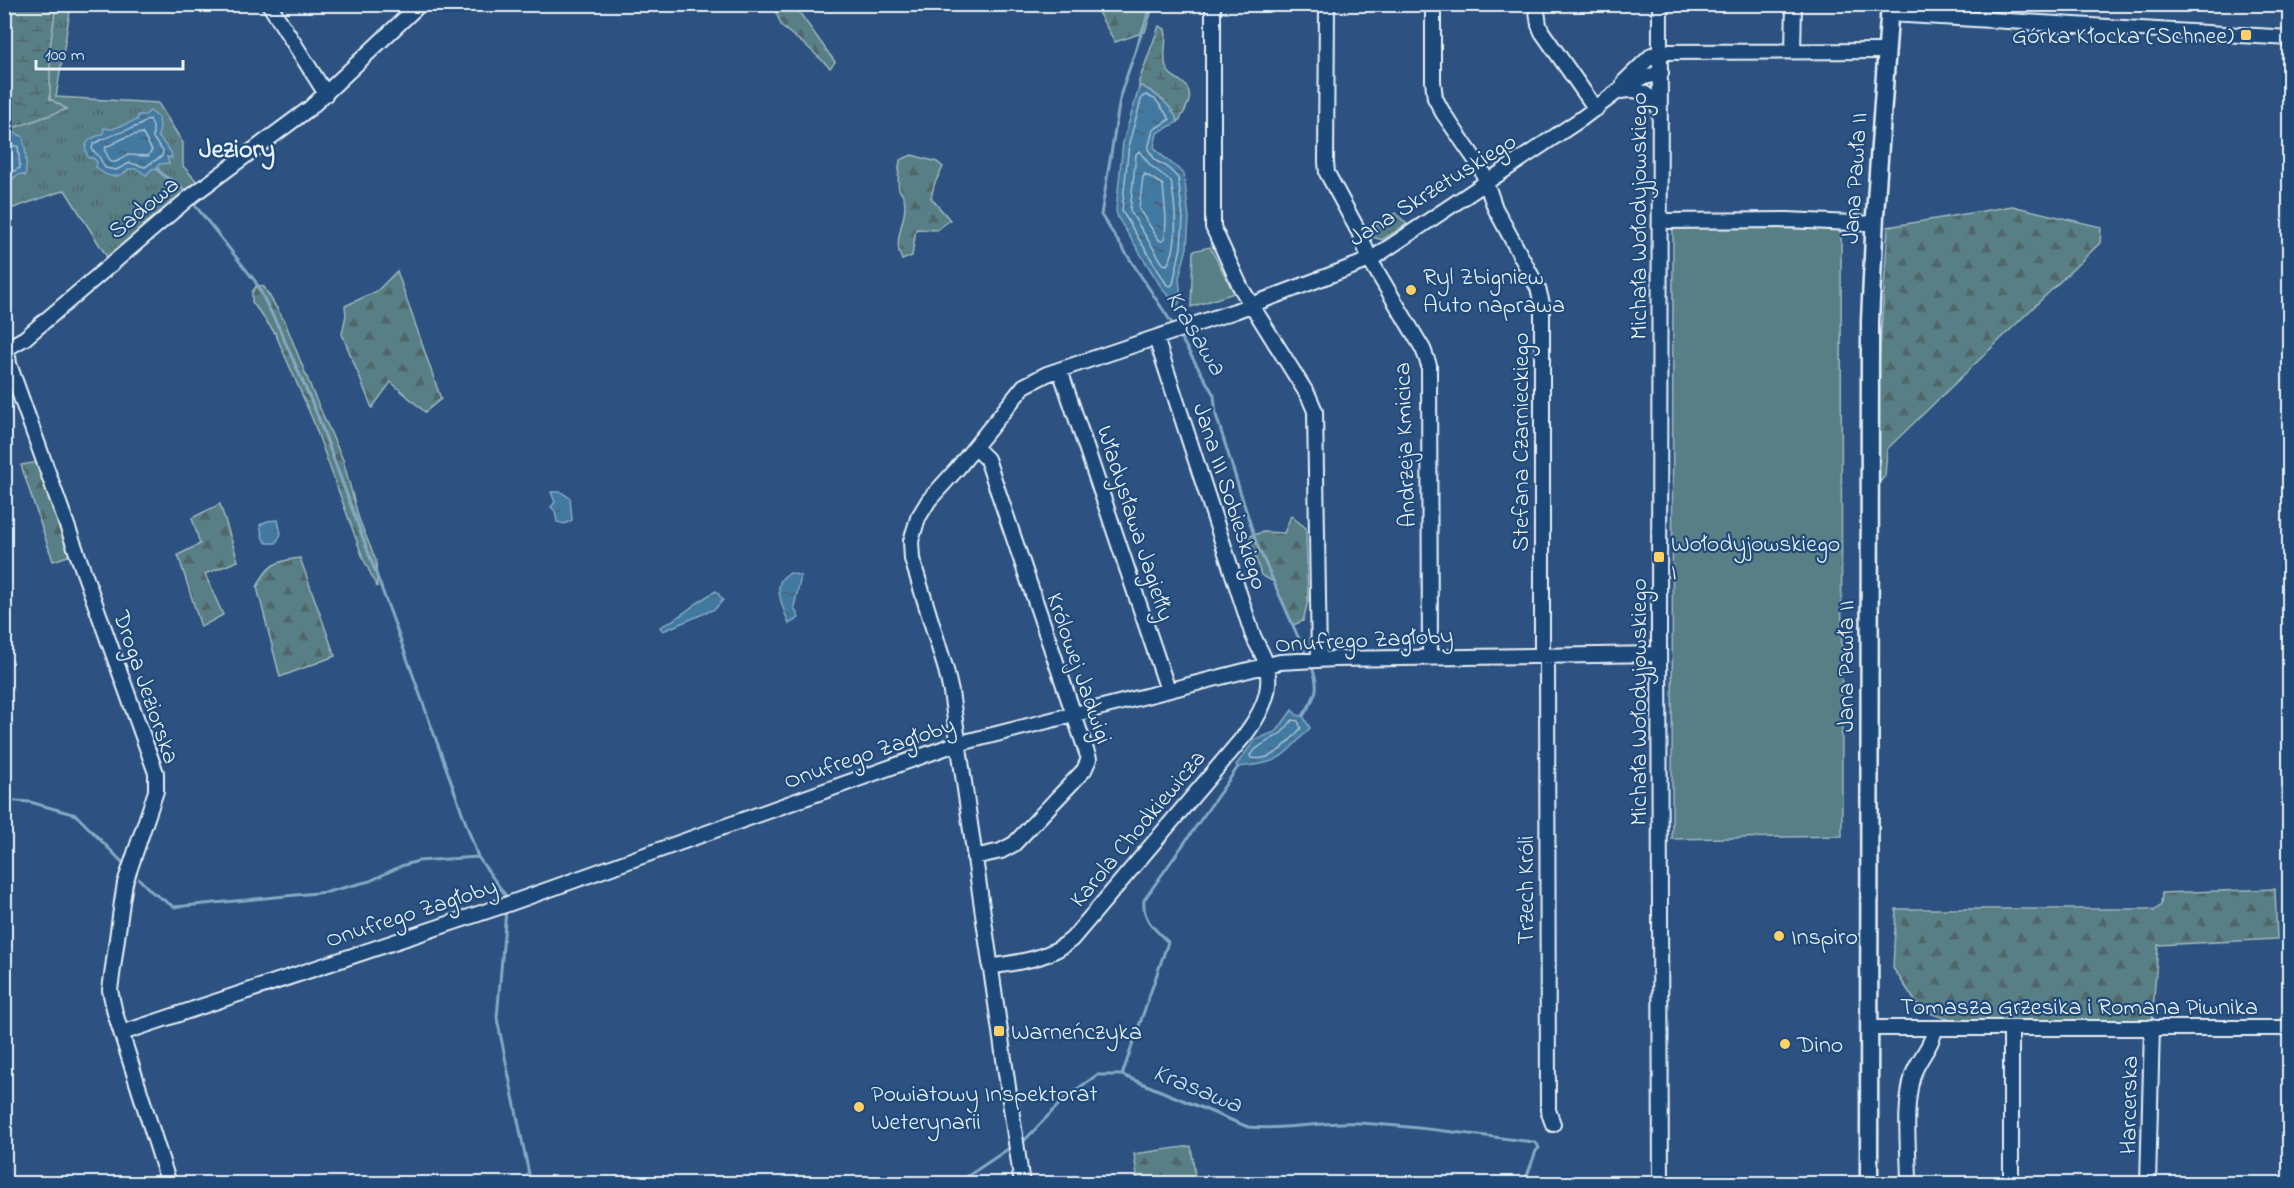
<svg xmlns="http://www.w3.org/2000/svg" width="2294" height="1188" font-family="'Indie Flower',sans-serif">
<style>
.grass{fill:url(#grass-tufts);stroke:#a0b8be;stroke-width:1.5}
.forest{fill:url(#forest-firs);stroke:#a0b8be;stroke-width:1.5}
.wetland{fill:url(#wetland-marsh);stroke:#a0b8be;stroke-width:1.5}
.green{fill:#597f85;stroke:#a0b8be;stroke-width:1.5}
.water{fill:url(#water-ripples);stroke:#85a9c3;stroke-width:1.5}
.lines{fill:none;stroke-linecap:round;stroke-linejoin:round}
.shore{stroke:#a6c1d5;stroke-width:1.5}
.stream{stroke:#85a9c3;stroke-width:3}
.minor-casing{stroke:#e8f1f8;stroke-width:18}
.major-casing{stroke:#e8f1f8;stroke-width:21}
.minor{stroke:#1f4a7a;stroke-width:14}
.major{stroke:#1f4a7a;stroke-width:16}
.poi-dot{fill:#ffd166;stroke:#1f4a7a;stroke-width:2}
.labels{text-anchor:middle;stroke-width:4.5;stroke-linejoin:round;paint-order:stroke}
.poi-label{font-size:24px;fill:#e8f1f8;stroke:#1f4a7a;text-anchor:start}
.street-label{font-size:24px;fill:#e8f1f8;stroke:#1f4a7a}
.neighbourhood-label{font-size:26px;font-weight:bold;fill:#e8f1f8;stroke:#1f4a7a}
.water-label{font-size:26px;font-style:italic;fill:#cfdfeb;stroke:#1f4a7a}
</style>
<defs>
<pattern id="grass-tufts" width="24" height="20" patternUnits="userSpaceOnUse" patternTransform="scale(1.5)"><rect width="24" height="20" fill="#597f85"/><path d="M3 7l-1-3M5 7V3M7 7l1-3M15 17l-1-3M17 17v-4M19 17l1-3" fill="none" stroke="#50666a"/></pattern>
<pattern id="forest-firs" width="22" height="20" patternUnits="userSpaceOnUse" patternTransform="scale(1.5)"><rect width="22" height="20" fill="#597f85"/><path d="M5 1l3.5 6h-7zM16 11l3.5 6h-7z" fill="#50666a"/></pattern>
<pattern id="wetland-marsh" width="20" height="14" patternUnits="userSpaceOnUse" patternTransform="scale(1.5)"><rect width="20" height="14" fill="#597f85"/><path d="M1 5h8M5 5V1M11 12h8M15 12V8" fill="none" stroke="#50666a"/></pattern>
<pattern id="water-ripples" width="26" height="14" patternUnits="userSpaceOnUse" patternTransform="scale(1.5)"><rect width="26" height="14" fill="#4379a0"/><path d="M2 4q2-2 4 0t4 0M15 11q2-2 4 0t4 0" fill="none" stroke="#446379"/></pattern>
</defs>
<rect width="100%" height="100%" fill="#2d5281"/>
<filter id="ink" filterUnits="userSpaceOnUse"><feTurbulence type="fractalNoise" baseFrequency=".0167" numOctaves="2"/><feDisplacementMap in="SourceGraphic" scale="12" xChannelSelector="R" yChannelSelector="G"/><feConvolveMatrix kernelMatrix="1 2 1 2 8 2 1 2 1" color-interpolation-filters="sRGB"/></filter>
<g filter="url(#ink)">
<path class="grass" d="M4,5H71L56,97L158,103L183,143V166L199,184L109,260L65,190L5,211Z
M1395,213L1407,224L1382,240L1369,236L1367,232Z"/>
<path class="forest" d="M773,5H794L835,62L830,68L810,49L782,27Z
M1094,5H1149L1152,10L1145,32L1115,42Z
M912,155L937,162L943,167L934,185L931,198L950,220L937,230L916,229L912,256L902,260C891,236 909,219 904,198C903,195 900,192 899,189C897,181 899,169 900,160Z
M2012,206L2101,227L2100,243L1887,449L1885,476L1874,489V437L1888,227Z
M397,271L441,399L425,412L391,382L372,408L342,334L346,315L345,306L377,291Z
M257,285L264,287L285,322L314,395L343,460L359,519L376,561L377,587L363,558L312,418L275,333L252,302V292Z
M44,461L77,553L53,561L21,465Z
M220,504L238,561L205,574L223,615L201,627L178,555L200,544L192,518Z
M1291,516L1306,528L1308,601L1303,621L1293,625L1274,582L1261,575L1249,536L1263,532L1284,533Z
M300,558L335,656L280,677L257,587C268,564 276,561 300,558Z
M2275,889L2277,939L2158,945L2152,1023H1959L1921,1010L1893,968L1896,909H2150L2154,911L2161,905L2162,893Z
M1191,1146L1196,1183H1138L1134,1154Z"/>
<path class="wetland" d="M5,5H56L50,48V99L67,109L5,131Z
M1159,26L1165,29C1168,42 1162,53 1166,67C1170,77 1176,77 1183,83C1197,94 1185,111 1178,122C1171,104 1158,95 1142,86L1139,88V81Z"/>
<path class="green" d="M1673,227L1841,229L1842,836L1672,839Z
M1210,247L1234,293L1191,307L1193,251Z"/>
<path class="water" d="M1142,86C1157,95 1171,104 1178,122L1157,133L1154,147C1162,158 1174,164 1184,174L1189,218L1187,248L1179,278L1181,298L1178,305L1163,290L1118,218L1116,211L1123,142L1139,88Z
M150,111L158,117L160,127L158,136L171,152L172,158L167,157L169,163L159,164L157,168L152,169L146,175L137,169H129C118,180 106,178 96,167L97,162L93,158H89C80,143 90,138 103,134L104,128L112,129L137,120L138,115H145Z
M15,133L22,136C26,143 27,168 25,176L21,174L16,176L11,181L12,187L5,191V140L13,139Z
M551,492H561L570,498L572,520L565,524L557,522L555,511L551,507L555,502Z
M278,520L281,534L276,543H267L263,539L260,525L267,521Z
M791,573L801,576L794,607L799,618L789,624C784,609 768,580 791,573Z
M716,591L723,600L715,609L663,631L660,627C683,617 695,602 716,591Z
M1292,710L1297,715L1303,716L1310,728C1281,758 1282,763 1238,767L1236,765L1255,740L1277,731Z"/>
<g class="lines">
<path class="shore" d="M1146,95L1156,100L1170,119L1153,130L1148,149L1156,161L1166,166L1178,178L1183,218L1181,247L1173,284L1171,286L1167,285L1122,211L1129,143L1142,97Z
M150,119L153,127V138L163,151L162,156L145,167L130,163L116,170L105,168L98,155L92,150L93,144C108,136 122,132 138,126C143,124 144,121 150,119Z
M142,133L152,150L148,156L127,155L116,162H111L105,151L106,147L126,137Z
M4,146H18L20,168C11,172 6,176 4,185
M1139,151L1151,166L1171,181C1175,203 1180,247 1167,265L1163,264L1130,211L1136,154Z
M1145,174L1163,185L1166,218L1165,239L1162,241L1159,240L1139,209L1143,177Z
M1292,720L1298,721L1301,728C1287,744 1273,762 1251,758L1250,755C1263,739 1281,740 1292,720Z"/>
<path class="stream" d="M1157,4L1148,14L1121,93L1101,215L1175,328
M157,168C163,179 176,180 184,190
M194,204L255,281L280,330L317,414L394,622L478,857
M1178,333L1214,395L1216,415L1256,542L1307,657
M1303,716C1316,696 1321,688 1311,665
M1238,767L1144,900C1142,920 1155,929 1168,942L1122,1075L1248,1127C1285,1131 1321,1121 1358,1123C1417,1126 1475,1135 1533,1142L1537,1144L1539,1148L1536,1151L1524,1184
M4,800L30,802L76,815L126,866
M139,879L152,892L174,907L327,892L370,881L401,866L418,861L478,857L506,896
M506,910L497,1018L531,1184
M1023,1142L1066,1097L1097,1075H1122
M956,1184L1008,1149"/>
<defs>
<path id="minor" d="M269,4L326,94
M1213,4V227L1241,288L1309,397L1315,411L1319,659
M1327,4L1326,162L1327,173L1360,234L1370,260L1423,349L1429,365L1430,658
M1433,4V81L1435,98L1443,113L1481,168L1495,208L1538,288L1542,304V656
M1536,4L1539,25L1542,32L1596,109
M1660,4L1659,633L1661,1184
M1890,14L2290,38
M1793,51L1794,4
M1624,82L1652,55L1661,52L1887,51
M1622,91C1641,87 1650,95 1660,110
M1660,221L1787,220L1874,224
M7,349L9,364L156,773V791L125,883L122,902L110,990L115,1013L169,1184
M4,350L25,338L190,197L310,108L420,4
M1060,370L1168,690
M1547,656L1548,1110L1553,1124
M974,857L1001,851L1014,844L1084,770L1089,759L987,459L975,447
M990,967C1018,962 1050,959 1072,939L1245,735C1260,715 1274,690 1266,664C1263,653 1256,644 1252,633L1156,338
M1869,1028H2290
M2011,1029V1184
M122,1033L508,904L953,745L1280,662L1335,659L1659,654
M1022,1184L951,692L946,670L912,559L911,541L918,518L929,500L957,469L1024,386L1047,374L1235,311L1370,260L1581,119L1621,89L1641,78L1661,73
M1909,1184C1909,1148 1903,1109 1913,1075C1918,1059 1933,1045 1935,1028
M2148,1184L2152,1027"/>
<path id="major" d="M1869,1184L1870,321L1875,215L1890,4"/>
</defs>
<use href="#minor" class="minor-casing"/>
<use href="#major" class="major-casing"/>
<use href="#minor" class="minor"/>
<use href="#major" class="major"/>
</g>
</g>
<g class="poi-dot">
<rect x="2240" y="29" width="12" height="12" rx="3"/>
<circle cx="1411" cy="290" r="6"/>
<rect x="1653" y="551" width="12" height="12" rx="3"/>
<circle cx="1779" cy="936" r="6"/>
<rect x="993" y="1025" width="12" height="12" rx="3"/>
<circle cx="1785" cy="1044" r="6"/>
<circle cx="859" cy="1107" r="6"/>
</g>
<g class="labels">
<g class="poi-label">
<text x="2234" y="43" text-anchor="end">Górka Kłocka (Schnee)</text>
<text x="1423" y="284">Ryl Zbigniew<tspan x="1423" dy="28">Auto naprawa</tspan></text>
<text x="1671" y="551">Wołodyjowskiego<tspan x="1671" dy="28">I</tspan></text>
<text x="1791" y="944">Inspiro</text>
<text x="1011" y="1039">Warneńczyka</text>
<text x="1797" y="1052">Dino</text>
<text x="871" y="1101">Powiatowy Inspektorat<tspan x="871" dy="28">Weterynarii</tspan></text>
</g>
<g class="street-label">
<text transform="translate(1854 178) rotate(-86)" y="8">Jana Pawła II</text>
<text transform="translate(1432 189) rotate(-32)" y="8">Jana Skrzetuskiego</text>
<text transform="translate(143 207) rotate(-40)" y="8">Sadowa</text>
<text transform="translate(1638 216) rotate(-90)" y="8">Michała Wołodyjowskiego</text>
<text transform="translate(1520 442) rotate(-90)" y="8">Stefana Czarnieckiego</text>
<text transform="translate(1404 445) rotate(-92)" y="8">Andrzeja Kmicica</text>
<text transform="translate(1231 496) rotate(72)" y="8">Jana III Sobieskiego</text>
<text transform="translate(1136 523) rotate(72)" y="8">Władysława Jagiełły</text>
<text transform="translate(1364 639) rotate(-3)" y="8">Onufrego Zagłoby</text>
<text transform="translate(1845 666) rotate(-90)" y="8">Jana Pawła II</text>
<text transform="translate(1080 668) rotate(71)" y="8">Królowej Jadwigi</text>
<text transform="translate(147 687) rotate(71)" y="8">Droga Jeziorska</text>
<text transform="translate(1638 702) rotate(-90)" y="8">Michała Wołodyjowskiego</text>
<text transform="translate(869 752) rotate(-19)" y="8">Onufrego Zagłoby</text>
<text transform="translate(1137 828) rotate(-50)" y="8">Karola Chodkiewicza</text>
<text transform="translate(1525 890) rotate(-90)" y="8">Trzech Króli</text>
<text transform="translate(411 912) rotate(-18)" y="8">Onufrego Zagłoby</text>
<text x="2079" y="1014">Tomasza Grzesika i Romana Piwnika</text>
<text transform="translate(2128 1105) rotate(-89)" y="8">Harcerska</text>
</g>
<g class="neighbourhood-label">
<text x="237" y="157">Jeziory</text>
</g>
<g class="water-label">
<text transform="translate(1197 332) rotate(59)" y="9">Krasawa</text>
<text transform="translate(1198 1087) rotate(22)" y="9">Krasawa</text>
</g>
</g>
<rect width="2294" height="1188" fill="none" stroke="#1f4a7a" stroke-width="24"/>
<rect x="12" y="12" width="2270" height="1164" fill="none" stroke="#e8f1f8" stroke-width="2" filter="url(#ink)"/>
<path d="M36 60v9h147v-9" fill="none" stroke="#e8f1f8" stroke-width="3"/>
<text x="45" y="60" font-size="18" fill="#e8f1f8" stroke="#1f4a7a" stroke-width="4.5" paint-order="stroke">100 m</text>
</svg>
